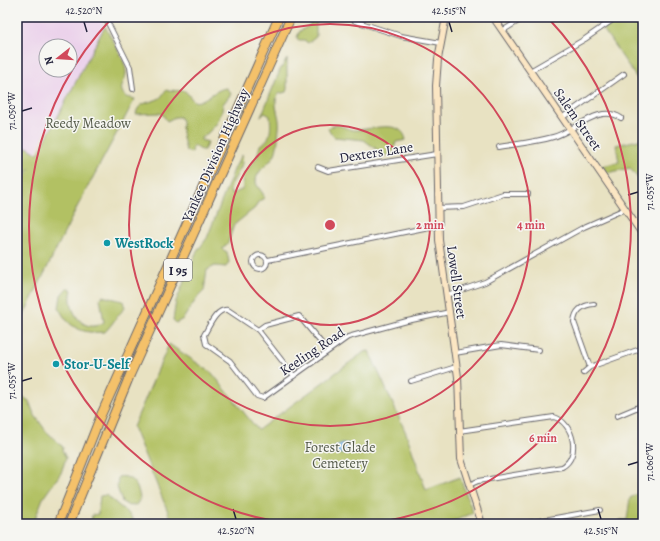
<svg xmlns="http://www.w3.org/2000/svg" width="660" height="541" font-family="Alegreya,serif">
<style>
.built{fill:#ebd1eb;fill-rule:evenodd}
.green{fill:#b2c163;stroke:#6a724f}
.water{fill:#7bb8ee;stroke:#4e6d94}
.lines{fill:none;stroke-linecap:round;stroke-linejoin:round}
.minor-casing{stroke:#67656a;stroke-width:6}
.secondary-casing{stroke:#67656a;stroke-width:8}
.motorway-casing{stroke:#67656a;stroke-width:10}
.minor{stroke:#fff;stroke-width:4}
.secondary{stroke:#fbe6c3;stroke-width:6}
.motorway{stroke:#f4c16a;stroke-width:8}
.ticks{fill:none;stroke:#22223b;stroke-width:1.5}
.ring{fill:none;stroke:#d1495b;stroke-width:2}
.culture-dot{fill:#0f9aa8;stroke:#f6f6f2;stroke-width:1.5}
.labels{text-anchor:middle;stroke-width:3;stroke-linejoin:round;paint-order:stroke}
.shield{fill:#f6f6f2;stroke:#626272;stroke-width:1}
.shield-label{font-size:13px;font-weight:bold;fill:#22223b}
.street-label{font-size:14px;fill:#22223b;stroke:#f6f6f2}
.park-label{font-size:14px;fill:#545a49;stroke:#f6f6f2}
.culture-label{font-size:14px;font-weight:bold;fill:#0d838f;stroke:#f6f6f2;text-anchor:start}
.centre{fill:#d1495b;stroke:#f6f6f2;stroke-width:2}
.ring-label{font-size:12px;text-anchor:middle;font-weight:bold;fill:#d1495b;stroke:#f6f6f2;stroke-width:3;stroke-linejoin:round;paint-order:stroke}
.neatline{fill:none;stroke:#22223b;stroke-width:1.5}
.ticks-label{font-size:10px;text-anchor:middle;fill:#22223b}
</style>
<rect width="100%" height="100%" fill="#f6f6f2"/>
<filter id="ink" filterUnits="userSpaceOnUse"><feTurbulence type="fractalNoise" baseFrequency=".025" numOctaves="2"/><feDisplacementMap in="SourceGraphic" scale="8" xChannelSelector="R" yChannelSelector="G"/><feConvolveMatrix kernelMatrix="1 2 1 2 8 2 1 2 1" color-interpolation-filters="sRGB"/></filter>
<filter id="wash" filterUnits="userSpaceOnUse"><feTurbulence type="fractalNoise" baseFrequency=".012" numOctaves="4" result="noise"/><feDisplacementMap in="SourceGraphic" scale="16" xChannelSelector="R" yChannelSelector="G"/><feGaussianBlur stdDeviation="0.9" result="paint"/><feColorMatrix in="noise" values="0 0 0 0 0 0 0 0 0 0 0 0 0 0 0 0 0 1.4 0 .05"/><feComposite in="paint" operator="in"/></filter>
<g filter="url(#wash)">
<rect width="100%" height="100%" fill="#e8e2c2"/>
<path class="built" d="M17,17H100L105,26V52L57,123L46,132L17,191ZM46,46H70V70H46Z"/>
<path class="green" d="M311,17H321L316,24V37L308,43L304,40H298L297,37L300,31L310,25Z
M623,17H643V87L603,29Z
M105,26C110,37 126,60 126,72C126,83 116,87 126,97L135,99L76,209L17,329V193L30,168L22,176L17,187V147L29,148L38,154Z
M287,59V89L286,92L278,94C272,106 281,116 279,128C278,136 278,149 274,156C269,164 256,171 256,181C256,188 264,191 264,198L258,202L255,208L234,225L228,243L222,249L227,252L229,262L226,267L215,266L207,270L204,291L197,298L183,319L176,323L173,320L176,301L196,253L207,238L235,167L242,155C246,169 229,180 230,193L233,194L243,189L242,176L257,157L260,145C272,140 271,127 270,116L265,113L261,117L280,70Z
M227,88L231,94L223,104L222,111L217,123L209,132L201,138V140L208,142L204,150H201L193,145L192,153L186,151L182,133V121L180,117H175L167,121L162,114L158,113L136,114C138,101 152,103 160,98C163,95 164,92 167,90L185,91C189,94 190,98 194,101C201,105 216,88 227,88Z
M335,125C343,125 349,131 356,130C370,130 402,118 406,140L396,142L393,152L386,156L364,140L334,137L328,129L330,127Z
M643,139V185L630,168L607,173L602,166L619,162L616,145Z
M67,288L72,290C66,308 83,337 104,322L100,298L102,296L123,301L125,308C117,315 113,324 105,332C83,334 69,329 59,308L61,295Z
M169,344L212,373L258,430L364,352L369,351L406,433L426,490L460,477L473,513L447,524H173L133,427Z
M17,393L29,401L34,414L46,431L63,447L62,450L66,458L61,473L43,498L33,524H17Z
M118,477C132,474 139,487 140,499L136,505L129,506L122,502L117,487Z
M643,487V524H618L620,520H627L630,498L637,494Z
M106,495L130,515L136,524H91L92,515L98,514L100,496Z"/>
<path class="water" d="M342,443L350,444V450L342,454L334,452L335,447Z"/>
</g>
<g filter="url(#ink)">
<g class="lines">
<defs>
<path id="minor" d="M105,17L130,67L133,89
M355,21L401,36L441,43
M502,31L525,17
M530,71L585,39L611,21
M563,117L624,74
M499,147C517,144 536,142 553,137C574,132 599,103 621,118
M318,167L328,171L437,154
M438,208L464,207L503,194H528
M253 262a7 7 0 1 1 14 0a7 7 0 1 1-14 0Z
M268,260L439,225
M447,295L485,282L584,227L625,209
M258,330L265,325L299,316L328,351
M455,353L501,345L539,350
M590,367L574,322C575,310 583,305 594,304
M583,373L590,367L643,348
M294,376L258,330L228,310C216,308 209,327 204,335L206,344L230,361L257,396L263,398L348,337L407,321L450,312
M411,381L456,367
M617,416L643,405
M459,431L554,417C574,423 581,457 562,467L478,481L469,485
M522,524L600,510"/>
<path id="secondary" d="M446,17L438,59L436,86L439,240L458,377L461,459L482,524
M493,17L643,235"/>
<path id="motorway" d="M58,524L101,415L279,17
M69,524L130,375L291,17"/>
</defs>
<use href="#minor" class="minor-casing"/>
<use href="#secondary" class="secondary-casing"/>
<use href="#motorway" class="motorway-casing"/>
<use href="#minor" class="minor"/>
<use href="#secondary" class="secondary"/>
<use href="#motorway" class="motorway"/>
</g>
</g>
<path class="ticks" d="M84,22L87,32M449,22L452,32M22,111L32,108M628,195L638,192M22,381L32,378M628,465L638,462M233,509L236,519M598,509L601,519"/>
<g class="ring">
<circle cx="330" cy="225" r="100"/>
<circle cx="330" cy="225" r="201"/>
<path d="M293 524A301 301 0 0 1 112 18M548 18A301 301 0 0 1 367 524"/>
</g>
<g class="culture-dot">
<circle cx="107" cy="243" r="4"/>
<circle cx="56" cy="364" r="4"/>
</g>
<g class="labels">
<rect class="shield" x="164" y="259" width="28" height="22" rx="3"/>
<g class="shield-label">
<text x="178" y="275">I 95</text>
</g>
<g class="street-label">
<text transform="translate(578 119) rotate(55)" y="5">Salem Street</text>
<text transform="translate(376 152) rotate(-9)" y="5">Dexters Lane</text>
<text transform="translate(215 155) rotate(-66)" y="5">Yankee Division Highway</text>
<text transform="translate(457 282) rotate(82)" y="5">Lowell Street</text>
<text transform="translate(312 351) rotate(-34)" y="5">Keeling Road</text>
</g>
<g class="park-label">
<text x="88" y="128">Reedy Meadow</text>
<text x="340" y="452">Forest Glade<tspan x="340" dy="16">Cemetery</tspan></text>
</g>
<g class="culture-label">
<text x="115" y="248">WestRock</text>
<text x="64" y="369">Stor-U-Self</text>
</g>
</g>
<circle cx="330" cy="225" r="6" class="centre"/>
<g class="ring-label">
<text x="430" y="229">2 min</text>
<text x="531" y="229">4 min</text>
<text x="543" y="442">6 min</text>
</g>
<rect width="660" height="541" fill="none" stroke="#f6f6f2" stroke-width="44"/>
<g transform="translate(58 58) rotate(253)"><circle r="19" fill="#f6f6f2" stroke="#a1a1a9"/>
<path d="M0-3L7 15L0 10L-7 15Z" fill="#d1495b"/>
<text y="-6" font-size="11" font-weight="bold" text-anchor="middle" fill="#22223b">N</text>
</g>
<rect x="22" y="22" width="616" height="497" class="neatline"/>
<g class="ticks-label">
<text x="84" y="14">42.520°N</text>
<text x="449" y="14">42.515°N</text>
<text transform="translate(11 111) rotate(-90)" y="4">71.050°W</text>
<text transform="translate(649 192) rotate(-90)" y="4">71.055°W</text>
<text transform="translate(11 381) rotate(-90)" y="4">71.055°W</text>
<text transform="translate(649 462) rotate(-90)" y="4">71.060°W</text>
<text x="236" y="534">42.520°N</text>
<text x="601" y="534">42.515°N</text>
</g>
</svg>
